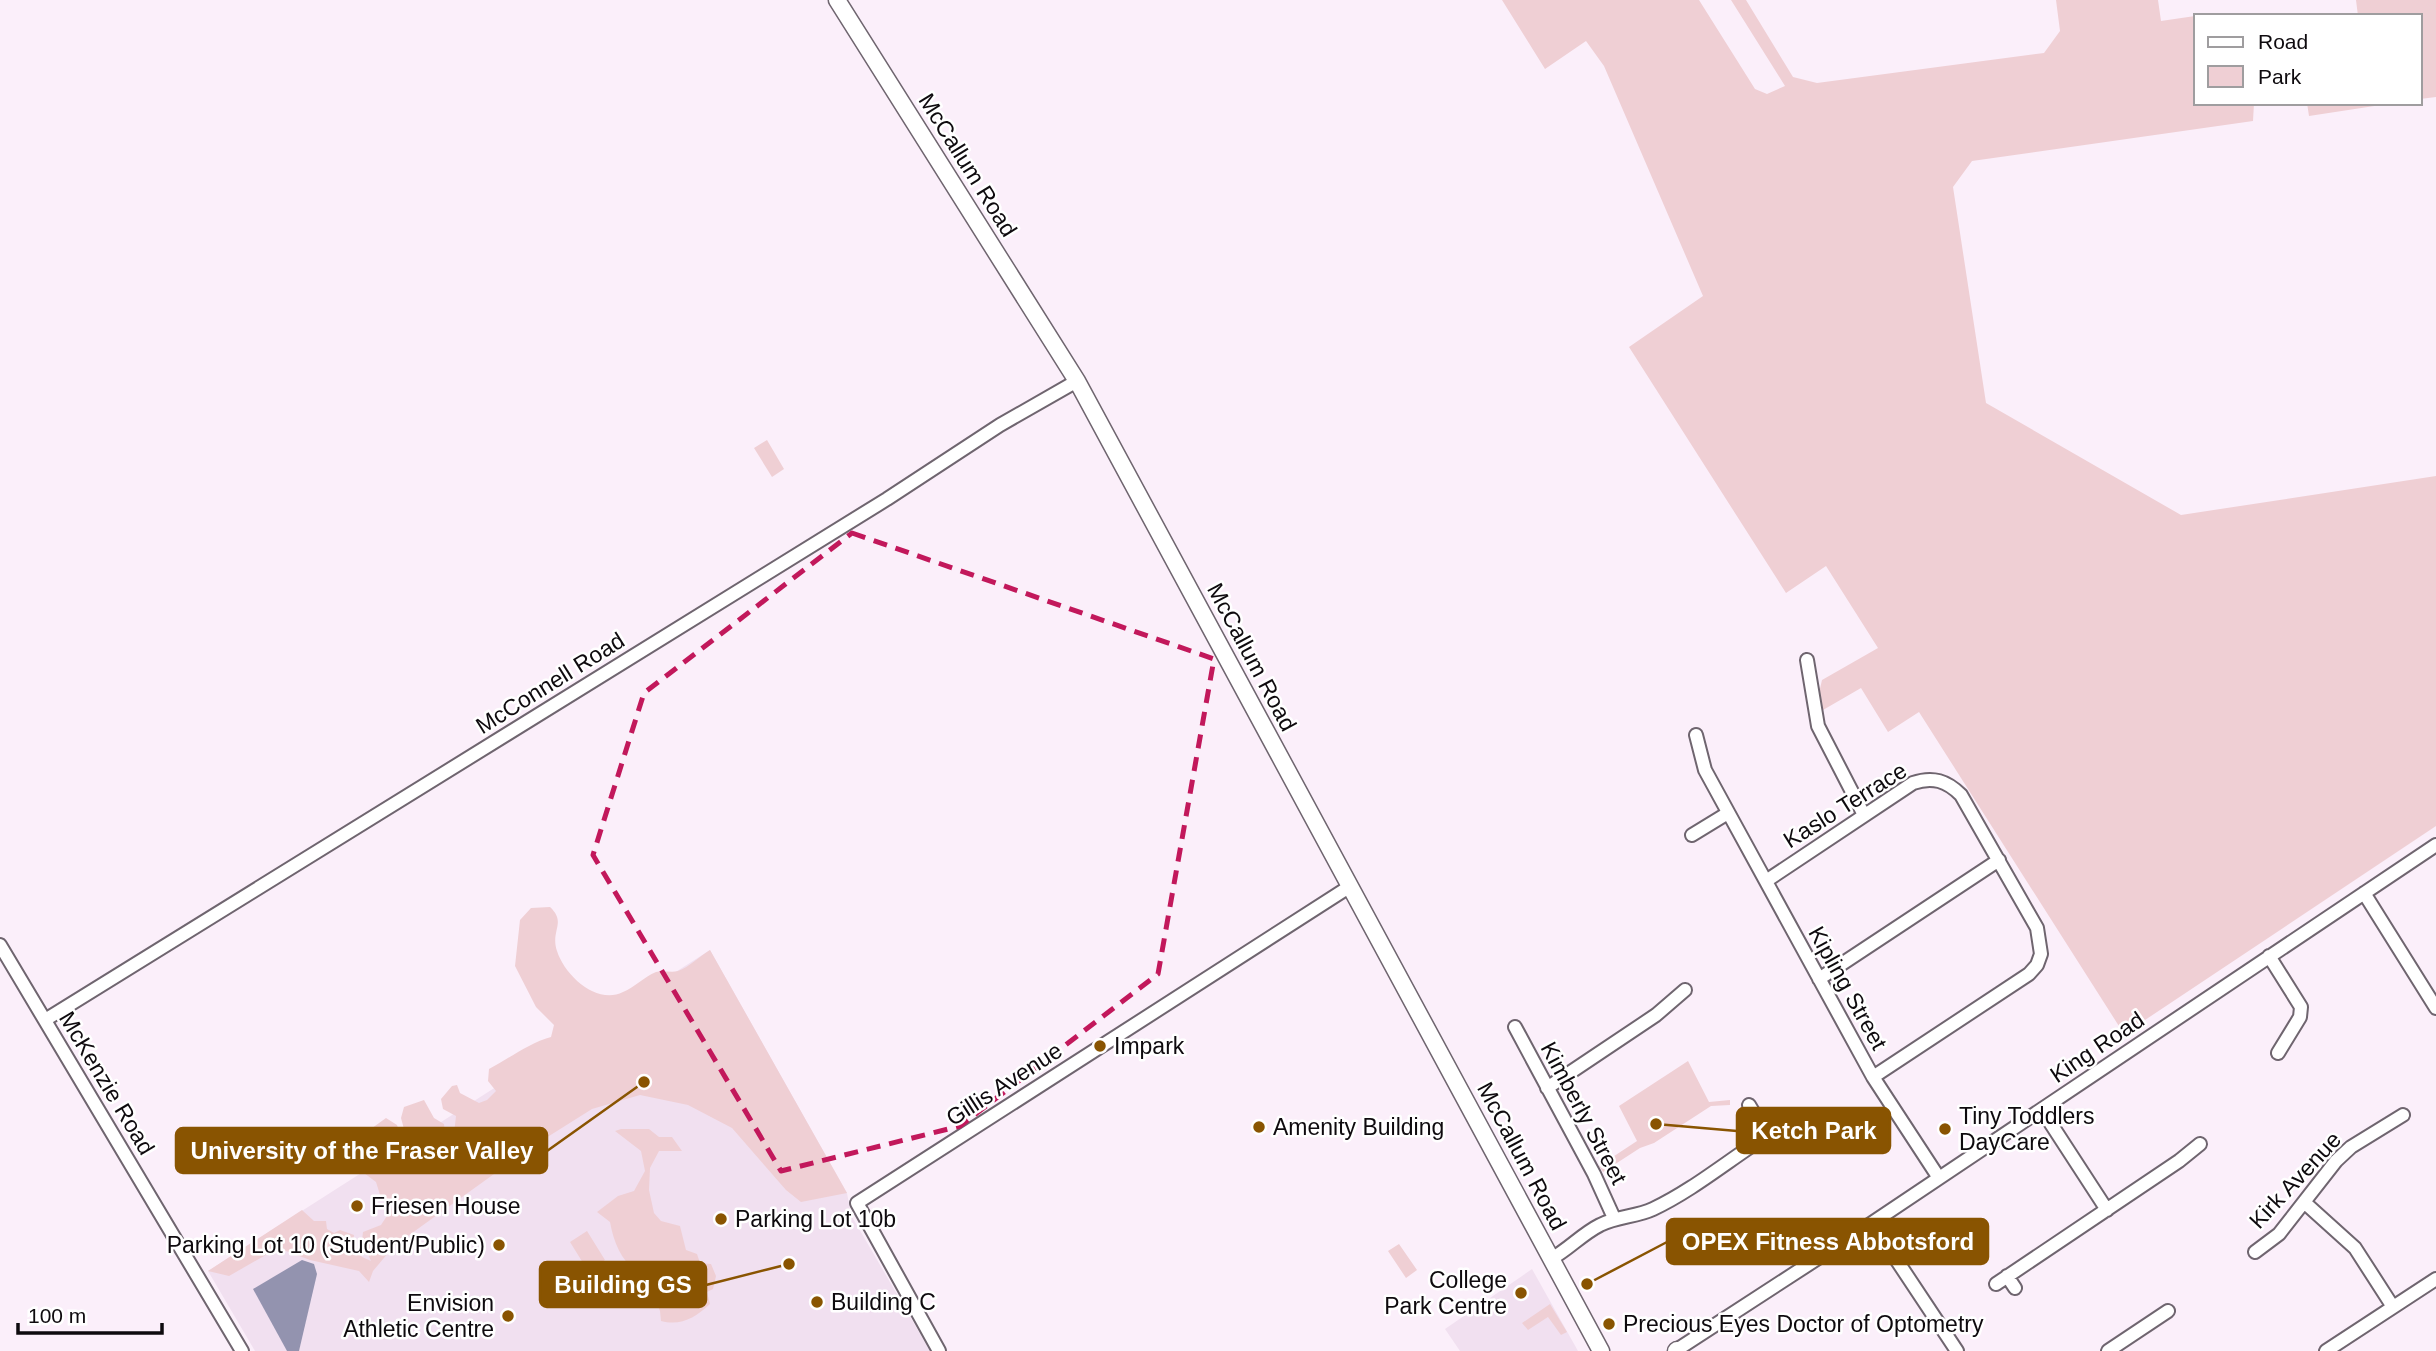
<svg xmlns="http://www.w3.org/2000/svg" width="2436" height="1351" font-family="Arial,sans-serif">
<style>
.built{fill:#f1e0f0}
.green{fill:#efcfd4}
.water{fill:#9393af}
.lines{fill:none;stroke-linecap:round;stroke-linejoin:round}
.minor-casing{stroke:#6f656f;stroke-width:16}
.major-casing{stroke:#6f656f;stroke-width:19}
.minor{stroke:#fff;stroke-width:12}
.major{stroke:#fff;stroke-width:16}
.marked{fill:none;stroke:#c2185b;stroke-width:5;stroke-dasharray:14 9;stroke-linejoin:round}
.poi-dot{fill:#895401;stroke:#fff;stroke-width:2.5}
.labels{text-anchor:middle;stroke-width:5;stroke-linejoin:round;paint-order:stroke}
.street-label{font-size:23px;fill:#0e0a0e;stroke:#fff}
.poi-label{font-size:23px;fill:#0e0a0e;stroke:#fff;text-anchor:start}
.leader{fill:none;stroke:#895401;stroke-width:2.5}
.callout-dot{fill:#895401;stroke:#fff;stroke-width:2.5}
.callout{fill:#895401;stroke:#895401;stroke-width:2.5}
.callout-label{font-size:24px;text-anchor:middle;font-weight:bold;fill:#fff}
</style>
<rect width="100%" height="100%" fill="#fbeffa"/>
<path class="built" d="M710,950L847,1193L851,1215L930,1351H255L208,1271Z
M1532,1269L1578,1351H1460L1445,1329Z"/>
<path class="green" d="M1502,0H1699L1755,89L1767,94L1785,86L1731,0H1746L1793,77L1817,83L2044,53L2060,31L2056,0H2158L2161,21L2195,16L2196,103H2254L2253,121L1972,161L1953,187L1986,403L2181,515L2436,476V826L2124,1034L1919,712L1888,732L1861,688L1823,710L1819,693L1822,680L1878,648L1826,566L1786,593L1629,347L1703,296L1604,66L1586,41L1545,69Z
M2356,0H2436V97L2420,99V16H2358Z
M2307,103H2394L2309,116Z
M767,440L784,469L772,477L754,448Z
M550,907C567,923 550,930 557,951C565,976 597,1005 623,992C635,987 644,977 656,972C663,970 671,973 678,971C689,967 700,956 710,950L847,1193L801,1202L786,1190L732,1128L688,1105L640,1095L592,1109L530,1148L394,1246L373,1271L369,1282L359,1271L310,1260L278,1248L229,1276L208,1271L302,1210L314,1221H326L327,1229L334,1233L340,1230L354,1235L353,1243L362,1257L371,1261L362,1240L363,1232L381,1225L396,1202L381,1198L376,1182L352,1164L350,1144L386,1118L397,1125L399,1131L404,1129L401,1118L404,1107L424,1100L434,1118L444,1124L446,1142H453L456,1116L443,1109L441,1099L452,1086L457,1085L460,1093L479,1103L487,1100L496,1091L488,1081L489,1069C510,1058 529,1043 551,1037L554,1025L536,1007L515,966L520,920L531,908Z
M1688,1061L1709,1102L1730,1100V1105L1711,1106L1654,1143L1640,1148L1603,1172L1599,1166L1637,1141L1619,1106Z
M621,1129H649L659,1137H672L682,1151H659L650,1168L649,1190L654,1213L661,1221L680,1226L686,1250L697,1254L700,1263L711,1264L716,1276L713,1289L707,1292L710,1304C695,1318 681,1326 661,1321L660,1311L646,1277C624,1267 614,1245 610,1222L597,1212L618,1196L634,1191L645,1171L641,1151L615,1131Z
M587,1231L605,1260L588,1271L570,1242Z
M1399,1244L1417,1270L1406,1278L1388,1251Z
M1550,1304L1567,1332L1561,1335L1548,1317L1528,1330L1522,1323Z"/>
<path class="water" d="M302,1260L314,1264L317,1274L299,1351H287L253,1289Z"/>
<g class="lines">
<defs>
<path id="minor" d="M1807,660L1818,726L1864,815
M1696,735L1705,770L1873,1077L1939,1178
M1692,835L1728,813
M1766,881L1913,783C1933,776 1947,781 1961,795L2037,928L2041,954L2037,965L2029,974L1873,1077
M2364,893L2436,1008
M0,945L242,1351
M2269,956L2301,1007L2300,1017L2278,1053
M1819,979L1999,860
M45,1020L887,499L1000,425L1077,381
M1515,1027L1594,1174L1614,1218
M1547,1088L1656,1015L1685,990
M2042,1110L2107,1210
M2304,1202L2355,1248L2393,1307
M1872,1223L1957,1351
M2255,1252L2279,1234L2336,1161L2351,1147L2403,1115
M1551,1259C1569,1249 1582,1234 1600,1225C1617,1216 1636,1217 1653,1209C1687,1193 1719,1168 1750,1147C1765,1131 1759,1121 1749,1105
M2007,1276L2015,1288
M1996,1284L2179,1161L2200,1144
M939,1351L857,1203L1349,887
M1675,1351L1872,1223L2436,845
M2108,1351L2168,1311
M2326,1351L2436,1279"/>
<path id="major" d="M837,0L1077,381L1601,1351
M1676,1351L1677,1350"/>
</defs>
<use href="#minor" class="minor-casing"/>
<use href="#major" class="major-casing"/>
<use href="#minor" class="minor"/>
<use href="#major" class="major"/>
</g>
<path class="marked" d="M852,533L1214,659L1158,974L960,1126L781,1171L593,855L644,693Z"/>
<g class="poi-dot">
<circle cx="1100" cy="1046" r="7"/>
<circle cx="1259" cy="1127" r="7"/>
<circle cx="1945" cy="1129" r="7"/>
<circle cx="357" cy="1206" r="7"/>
<circle cx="721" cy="1219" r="7"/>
<circle cx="499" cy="1245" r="7"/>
<circle cx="1521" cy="1293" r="7"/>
<circle cx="817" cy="1302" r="7"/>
<circle cx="508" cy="1316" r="7"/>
<circle cx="1609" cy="1324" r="7"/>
</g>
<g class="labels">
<g class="street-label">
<text transform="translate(968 165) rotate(58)" y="8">McCallum Road</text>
<text transform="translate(1252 657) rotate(62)" y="8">McCallum Road</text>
<text transform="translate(550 683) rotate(-32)" y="8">McConnell Road</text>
<text transform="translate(1845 805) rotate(-32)" y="8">Kaslo Terrace</text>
<text transform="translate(1848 988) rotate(61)" y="8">Kipling Street</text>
<text transform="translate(2097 1047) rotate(-34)" y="8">King Road</text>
<text transform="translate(107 1083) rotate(59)" y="8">McKenzie Road</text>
<text transform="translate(1004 1084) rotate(-33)" y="8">Gillis Avenue</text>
<text transform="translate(1584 1113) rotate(62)" y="8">Kimberly Street</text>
<text transform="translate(1522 1156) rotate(62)" y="8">McCallum Road</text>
<text transform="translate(2295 1180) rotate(-47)" y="8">Kirk Avenue</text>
</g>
<g class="poi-label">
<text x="1114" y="1054">Impark</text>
<text x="1959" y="1124">Tiny Toddlers<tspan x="1959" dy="26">DayCare</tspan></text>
<text x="1273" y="1135">Amenity Building</text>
<text x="371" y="1214">Friesen House</text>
<text x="735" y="1227">Parking Lot 10b</text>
<text x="485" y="1253" text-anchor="end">Parking Lot 10 (Student/Public)</text>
<text x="1507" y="1288" text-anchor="end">College<tspan x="1507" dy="26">Park Centre</tspan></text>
<text x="831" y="1310">Building C</text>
<text x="494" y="1311" text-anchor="end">Envision<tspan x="494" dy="26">Athletic Centre</tspan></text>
<text x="1623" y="1332">Precious Eyes Doctor of Optometry</text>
</g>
</g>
<path class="leader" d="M1656 1124L1737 1131M644 1082L547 1151M1587 1284L1667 1242M789 1264L706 1285"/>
<g class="callout-dot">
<circle cx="1656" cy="1124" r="7"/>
<circle cx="644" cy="1082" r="7"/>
<circle cx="1587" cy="1284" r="7"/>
<circle cx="789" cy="1264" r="7"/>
</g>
<g class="callout">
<rect x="1737" y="1108" width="153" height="45" rx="7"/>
<rect x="176" y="1128" width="371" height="45" rx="7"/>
<rect x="1667" y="1219" width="321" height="45" rx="7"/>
<rect x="540" y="1262" width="166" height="45" rx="7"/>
</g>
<g class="callout-label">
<text x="1814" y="1139">Ketch Park</text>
<text x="362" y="1159">University of the Fraser Valley</text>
<text x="1828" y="1250">OPEX Fitness Abbotsford</text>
<text x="623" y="1293">Building GS</text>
</g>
<rect x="2194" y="14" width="228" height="91" fill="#ffffff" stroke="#9f9d9f" stroke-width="2"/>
<rect x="2208" y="37" width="35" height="10" fill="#ffffff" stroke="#9f9d9f" stroke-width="2"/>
<text x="2258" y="49" font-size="21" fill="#0e0a0e">Road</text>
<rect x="2208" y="66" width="35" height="21" fill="#efcfd4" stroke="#9f9d9f" stroke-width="2"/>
<text x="2258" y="84" font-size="21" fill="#0e0a0e">Park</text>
<path d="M18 1323v10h144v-10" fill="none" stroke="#0e0a0e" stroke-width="3.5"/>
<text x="28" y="1323" font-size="21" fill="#0e0a0e" stroke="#ffffff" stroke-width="5" paint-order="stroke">100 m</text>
</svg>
